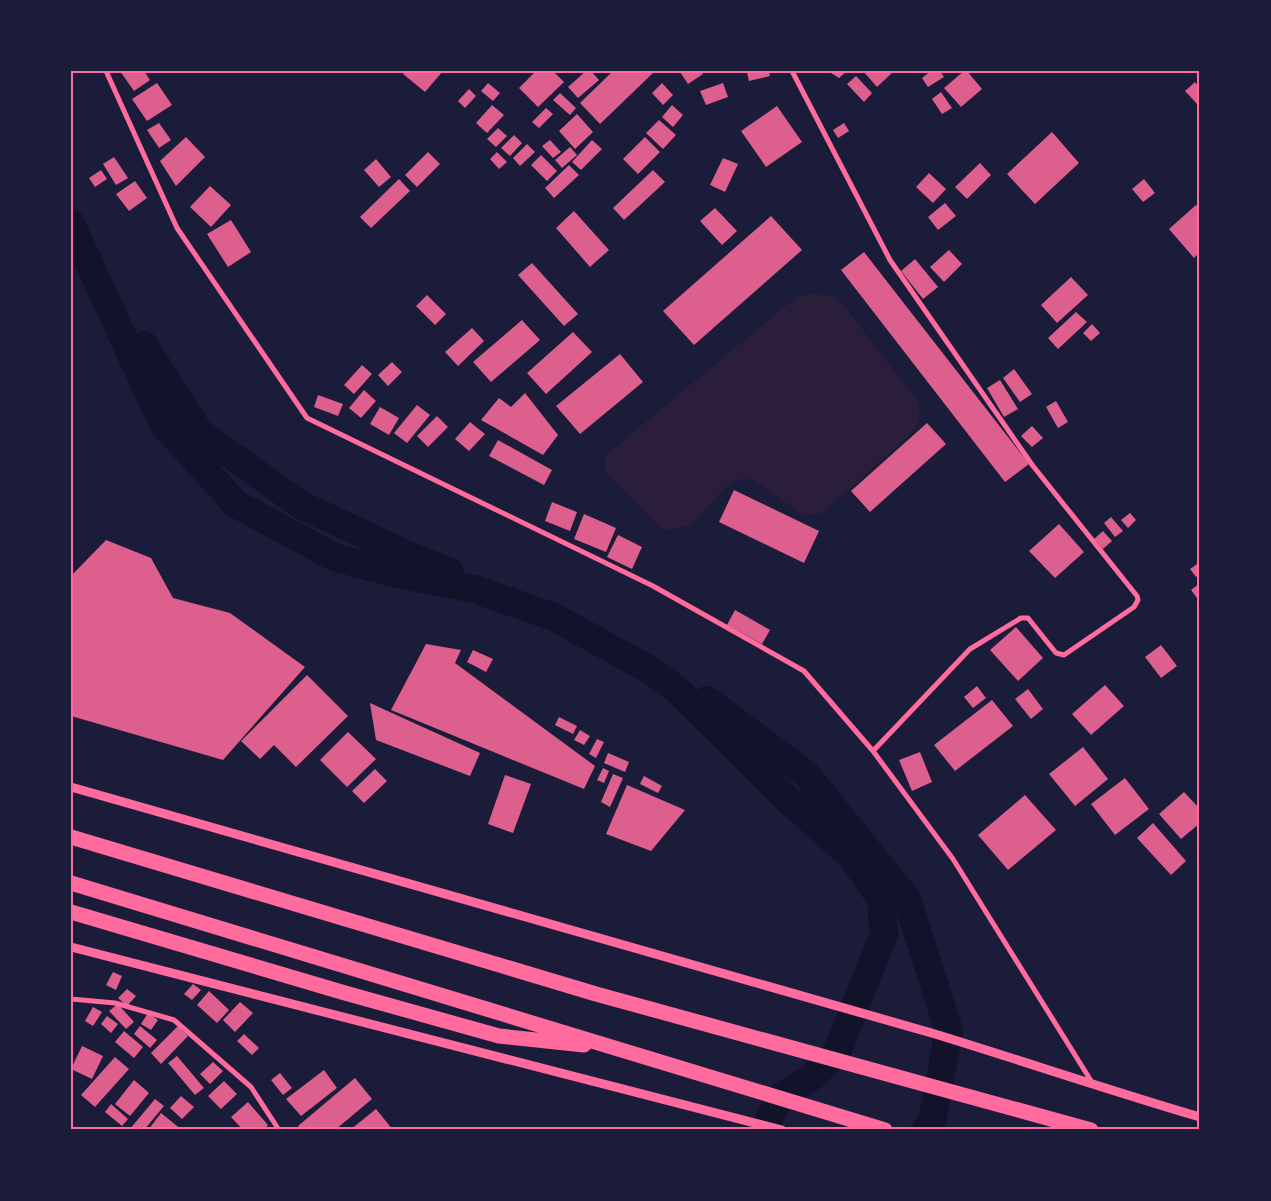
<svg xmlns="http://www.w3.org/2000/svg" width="1271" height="1201" font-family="'Alegreya Sans',sans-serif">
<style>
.green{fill:#2a1e3b}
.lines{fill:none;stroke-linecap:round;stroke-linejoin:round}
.canal{stroke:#12122b;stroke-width:28}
.building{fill:#dd5f8e}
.minor{stroke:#ff6b9d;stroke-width:5}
.tertiary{stroke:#ff6b9d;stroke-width:9}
.motorway{stroke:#ff6b9d;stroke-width:15}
.neatline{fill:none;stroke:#ff6b9d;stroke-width:2}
</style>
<rect width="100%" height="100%" fill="#1b1b3a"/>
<path class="green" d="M810,294L833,296L843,304L916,399C924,414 917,424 908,437L822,513L804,516L754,480C723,472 712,511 689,525C681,529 672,529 662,530L605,472L604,462L606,455L795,298Z"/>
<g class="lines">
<path class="canal" d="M71,224L163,424L236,504L334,557L392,573L474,589L554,617L652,671L676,689L786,798L851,856L881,899L884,934L837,1052L812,1077L780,1097L767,1123L766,1130
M144,345L199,432L301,505L408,555L450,572
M707,700L806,774L907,899L949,1031L932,1122L925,1130"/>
</g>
<path class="building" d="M120,71H144L150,80L134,91Z
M405,71H443L425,92L403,74Z
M536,71H553L564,82L538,107L519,88Z
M586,71H591L599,80L578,98L568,87Z
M613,71L654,72L600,124L580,103Z
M682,71H701L703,74L688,84L680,72Z
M752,71H769L770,76L749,81L747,73Z
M828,71H847L839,78Z
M863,71H894L877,87Z
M931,71H940L944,77L928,87L922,78Z
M964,71H967L982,89L961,107L944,88Z
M856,76L872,93L864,102L847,84Z
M1195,82L1200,88V102L1197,104L1185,91Z
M157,83L172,105L147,121L132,99Z
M488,83L500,93L493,101L481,91Z
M662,83L673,95L663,105L652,93Z
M723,83L728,97L706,105L700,91Z
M469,89L476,96L465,108L458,101Z
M941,92L952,108L942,114L932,99Z
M560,93L576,108L570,115L553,100Z
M492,105L504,115L487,133L476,123Z
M672,105L683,115L673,127L662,117Z
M777,106L802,142L766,167L741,131Z
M546,108L553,114L539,128L532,122Z
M577,114L593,132L575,149L559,131Z
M659,120L676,135L663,149L646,133Z
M159,123L171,140L159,148L147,130Z
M844,123L849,131L838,138L833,130Z
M498,128L507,136L496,147L487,139Z
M1052,132L1079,163L1035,204L1007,174Z
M514,135L522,143L510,156L501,148Z
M186,137L205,157L176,186L160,161Z
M645,137L660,152L638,174L623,159Z
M550,140L561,152L553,158L542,146Z
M592,140L602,149L581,170L572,162Z
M527,144L535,152L520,166L513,158Z
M570,147L577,155L562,168L555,160Z
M428,152L440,164L417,187L405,175Z
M497,152L507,162L499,169L490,159Z
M541,155L557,171L547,181L531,165Z
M114,157L128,178L116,185L103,164Z
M723,158L738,164L725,192L710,185Z
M376,159L391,177L379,187L364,170Z
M980,163L991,175L967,199L955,187Z
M569,165L579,175L554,198L545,188Z
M101,170L107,179L95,187L89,178Z
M653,170L665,182L624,220L613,208Z
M929,173L946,189L933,203L916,187Z
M399,179L410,191L371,228L360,217Z
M1144,179L1155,193L1143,202L1132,189Z
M135,181L147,198L129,211L116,194Z
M210,186L231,205L211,227L190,207Z
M945,203L956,216L938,230L928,217Z
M1196,205L1200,210V252L1194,258L1169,229Z
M715,208L737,231L722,245L700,221Z
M574,211L609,250L590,267L556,228Z
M771,216L802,250L694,345L663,311Z
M231,220L251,252L228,267L207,234Z
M949,250L962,264L944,282L930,267Z
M864,252L1029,464L1005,482L841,270Z
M915,259L938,287L923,299L901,271Z
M532,263L578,314L564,326L518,275Z
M1071,277L1088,295L1057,323L1041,305Z
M427,295L446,314L435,325L416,306Z
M1076,312L1087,322L1058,349L1048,338Z
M522,320L540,340L491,382L473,362Z
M1092,324L1100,333L1091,341L1083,333Z
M472,328L484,341L458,366L445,352Z
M573,332L592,352L546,394L527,373Z
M620,354L643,382L580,434L556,406Z
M392,362L402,372L388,386L378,375Z
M362,365L372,374L354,394L344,385Z
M1014,369L1032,394L1020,402L1003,378Z
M1000,380L1018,409L1004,417L987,388Z
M364,390L376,401L361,418L349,408Z
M525,393L558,435L543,455L481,420L499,398L511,407Z
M318,395L343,404L338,416L314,407Z
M1056,401L1068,422L1058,428L1046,407Z
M417,405L430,415L407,443L394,433Z
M380,407L399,418L389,435L370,424Z
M437,416L448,427L428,447L417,436Z
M470,422L485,434L469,451L455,439Z
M927,423L946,444L870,512L851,491Z
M1032,426L1043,438L1032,447L1021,436Z
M498,440L552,470L544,485L489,456Z
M734,490L819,531L804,563L719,522Z
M552,502L577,512L570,531L545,521Z
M1130,513L1136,520L1128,528L1121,520Z
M584,514L616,528L606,552L574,539Z
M1111,517L1123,531L1115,537L1104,523Z
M1059,524L1084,552L1055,578L1029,551Z
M1103,531L1112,541L1103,549L1094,539Z
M618,535L642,547L632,569L607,557Z
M106,540L151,558L173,598L230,613L305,667L223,760L71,716V576Z
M1200,562V574L1196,577L1190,569Z
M1200,583V602L1191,590Z
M735,610L770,630L762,644L727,625Z
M1016,627L1043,658L1018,681L990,650Z
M426,644L461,650L455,663L595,766L584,789L391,710Z
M1161,645L1177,666L1161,678L1145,657Z
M473,650L493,659L486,672L467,662Z
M307,675L348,716L296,767L274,745L260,759L241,741Z
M1105,685L1124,706L1091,735L1072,714Z
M977,686L986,698L973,708L964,697Z
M1028,689L1043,709L1031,719L1015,699Z
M992,700L1013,726L955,771L934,745Z
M370,703L480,753L470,776L376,740Z
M559,717L577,726L573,734L555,725Z
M580,730L590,736L584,745L574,740Z
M348,732L376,759L347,787L320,760Z
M597,739L604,742L596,758L589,754Z
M1083,747L1108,779L1075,806L1049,774Z
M920,752L932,782L912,791L899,760Z
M608,753L629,762L625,772L604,763Z
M603,768L609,771L604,783L597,780Z
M375,769L387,781L364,803L352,791Z
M613,774L623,778L610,807L601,802Z
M505,775L531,784L513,833L488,824Z
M644,776L662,786L658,793L640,784Z
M1125,778L1149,809L1115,835L1091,804Z
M627,785L685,810L651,851L606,834Z
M1184,792L1200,809V823L1181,839L1159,814Z
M1025,795L1056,830L1008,870L978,835Z
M1153,823L1186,861L1171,875L1137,838Z
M113,972L122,976L116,990L106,985Z
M193,984L201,990L192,1000L184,994Z
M127,989L136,996L127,1006L118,998Z
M209,991L229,1010L217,1023L197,1005Z
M240,1002L253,1013L235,1032L223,1020Z
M118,1004L134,1022L126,1029L109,1011Z
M93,1007L102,1012L93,1026L85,1021Z
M148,1013L158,1020L151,1030L141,1024Z
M107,1016L118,1024L111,1033L101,1024Z
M140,1026L157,1040L150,1048L134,1034Z
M178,1026L188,1036L161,1064L151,1053Z
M124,1031L143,1047L134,1058L115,1042Z
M244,1034L259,1048L252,1055L237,1041Z
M82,1046L103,1056L92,1079L71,1069Z
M177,1056L204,1088L195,1095L168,1063Z
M115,1057L129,1069L95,1107L81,1095Z
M213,1062L223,1071L210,1084L200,1074Z
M324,1070L337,1088L301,1116L286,1099Z
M280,1073L292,1088L283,1095L271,1080Z
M355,1078L372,1099L335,1130H301L298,1126Z
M134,1080L149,1093L130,1116L115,1104Z
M224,1081L237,1094L221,1109L208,1096Z
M181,1096L194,1107L182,1119L170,1108Z
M155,1099L164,1106L144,1130H129Z
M248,1102L268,1125L263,1130H243L231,1117Z
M111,1104L128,1119L122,1126L105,1112Z
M376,1109L393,1130H350Z
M161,1113L182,1130H148Z"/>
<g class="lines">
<path class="minor" d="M106,71L177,228L307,418L653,586L804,671L873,751L953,859L1093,1084
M792,71L890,260L1033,466L1137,596L1138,600L1134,607L1064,655L1056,653L1028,618H1021L970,649L873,751
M71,999L115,1003L174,1020L251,1087L279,1130"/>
<path class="tertiary" d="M71,787C359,868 647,950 935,1034C1023,1061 1111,1091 1200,1117
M71,947L782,1130"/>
<path class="motorway" d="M71,837L596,994L1091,1130
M71,883L885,1130
M71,912L345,993L499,1036L584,1045"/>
</g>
<rect width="1271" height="1201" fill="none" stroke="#1b1b3a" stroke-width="145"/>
<rect x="72" y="72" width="1126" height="1056" class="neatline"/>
</svg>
